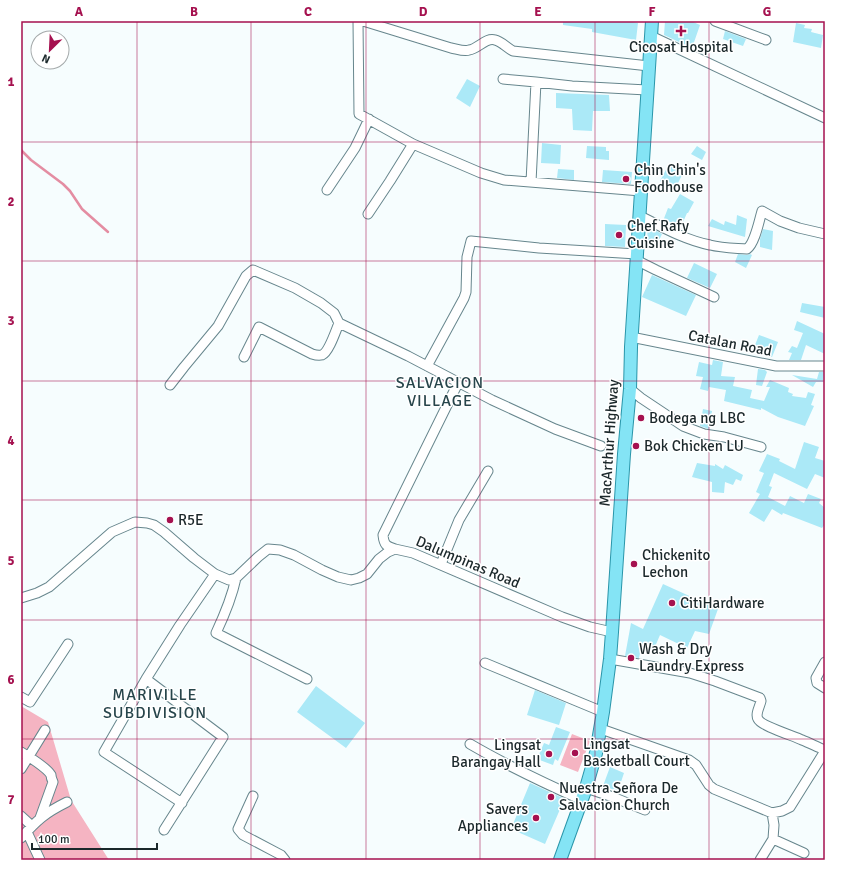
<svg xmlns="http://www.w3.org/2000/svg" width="846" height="881" font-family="Signika,sans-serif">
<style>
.green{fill:#f5b4c2}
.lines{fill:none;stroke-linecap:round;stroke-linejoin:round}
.stream{stroke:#e48da2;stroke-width:2.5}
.building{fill:#abe9f7}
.minor-casing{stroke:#67868d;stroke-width:11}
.major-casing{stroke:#2a96aa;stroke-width:14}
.minor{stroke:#fff;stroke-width:9}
.major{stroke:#84e4f5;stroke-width:12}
.grid{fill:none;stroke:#a5114f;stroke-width:1;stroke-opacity:0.55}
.poi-dot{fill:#a5114f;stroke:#fff;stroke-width:1.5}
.labels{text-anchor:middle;stroke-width:3;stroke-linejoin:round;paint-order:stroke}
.poi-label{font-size:15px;fill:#1b282b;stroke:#fff;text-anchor:start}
.street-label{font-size:15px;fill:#1b282b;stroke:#fff}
.neighbourhood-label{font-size:16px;letter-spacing:1px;fill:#27454b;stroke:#fff}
.neatline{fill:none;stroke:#a5114f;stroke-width:1.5}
.grid-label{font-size:13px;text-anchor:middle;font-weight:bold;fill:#a5114f}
</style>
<rect width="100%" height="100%" fill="#f6fdfe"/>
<path class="green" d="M21,706L48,722L71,800L109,860H21Z
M572,734L590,741L578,772L560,765Z"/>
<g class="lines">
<path class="stream" d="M21,150L31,160L63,184L70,191L82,209L108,232"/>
</g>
<path class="building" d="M563,21H627L638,23L636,40L592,32V29L563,25Z
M665,21H691L700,25L692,48L664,35Z
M796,23L805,25L804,28L812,29L811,32L823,35L821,48L793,42Z
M725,31L746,39L743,46L723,39Z
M467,79L480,86L470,107L456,98Z
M556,93L609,95L610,111H593L592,131L573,130L572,109L556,108Z
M542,143L561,145L560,164L541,163Z
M587,146L606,147V151H609V160L586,158Z
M697,146L706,152L702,160L691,154Z
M669,164L683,173L675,189L660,181Z
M558,169L574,170V180L557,178Z
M603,170L632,172L631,184L602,182Z
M680,194L694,202L688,213H687L680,229L663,221L668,208L671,209Z
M737,215L747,219L745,237L708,226L712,219L724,225L725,221L736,225Z
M605,224L626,225L625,247L605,246Z
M647,226L662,234L656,247L648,244Z
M763,229L773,231L772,250L760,247V239Z
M738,254L747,255L750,254L752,255L746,268L735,262Z
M694,263L717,274L710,288L687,278Z
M652,275L696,295L686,316L642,297Z
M802,303L825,307V318L800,312Z
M797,321L825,334V354L806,345L801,360H789L792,353L788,352L792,346L797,348L803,333L794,330Z
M759,335L778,342L772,357L753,350Z
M713,360L723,362L721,376L735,377L733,386L752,390L750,398L764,401L770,387H766L770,380L789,388L788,392L793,394L792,396L806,398L808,392L815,394L811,405L814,406L805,426L778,417L761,408V410L724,401L726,390L709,387L708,391L700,389L703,377L696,376L699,362L712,365Z
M758,369L765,370L767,372L762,386L756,385Z
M819,372H824L823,382H816L813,387L792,375L817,379Z
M703,409L712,411L709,429L700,426Z
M804,442L819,447L815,458L825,461V478L815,474L807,489L774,473L769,486L772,487L768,497L785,506L790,496L804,503L808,494L821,499L819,503L825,508V524L822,528L783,513L782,515L772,509L764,522L749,513L760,494L756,492L764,473L759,471L767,454L780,459L779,461L795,469Z
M697,463L715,466V464L723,469L725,465L743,475L741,481L736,479L733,485L725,482L724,493L712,492V482L692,477Z
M663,584L718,609L709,634L695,631L687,648L660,635L654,649L642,644L639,658L625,656L631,623L643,629Z
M316,686L365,723L346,748L297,712Z
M535,690L566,703L559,725L527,715Z
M556,727L570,732L558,761L555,759L553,765L537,759L544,743L549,745Z
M610,767L624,773L618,791L603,786Z
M530,783L565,799L562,808L561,807L545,844L511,829Z"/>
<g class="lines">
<defs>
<path id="minor" d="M358,21L359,114L413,144L481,173L504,180L641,191
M363,21L451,48C457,49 464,52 469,50C478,49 486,37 495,40C501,41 507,48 513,51L649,66
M715,21L766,40
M651,36L825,118
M503,79L536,82L572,86L647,90
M531,182L536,82
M327,190L355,148L369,119
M368,214L390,181L413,144
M640,216C662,227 685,240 710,245C722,248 734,248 747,249C755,243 759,221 762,211L780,221L799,228L825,234
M636,260L656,270L714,297
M631,337L776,366H825
M244,357L259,327L312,354C315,355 318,356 322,355C329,352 336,330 339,323
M427,366L464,298L466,292L467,257L471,241L539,248L637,254
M170,385L184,367L218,326L246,276L253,270L295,288L321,303L334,313L339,323L408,356L492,400L555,429L601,446
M630,389L641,398L683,426L704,434L724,437L761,447
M395,549C386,546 384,545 383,535L458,383
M441,564L459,520L488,471
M236,578C232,597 224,616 216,633L307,679
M21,598L37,593L49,587L112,532L135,522L147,523L154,525L164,532L194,558L215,574L229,580L236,578L258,557L268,549L280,550L294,555L322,570L338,577L351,580L359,578L367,574L379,559L388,552L395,549L413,553L562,617L590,627L612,632
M610,659L690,673L715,681L760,698L761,701C760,706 755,714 758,719C761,726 794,736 802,740C810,743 817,747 825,750
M825,662L816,678L817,683L825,688
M485,663L603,712
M146,679L223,737L164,830
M21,697L30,702L68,644
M601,729L689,760L696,765L709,785L714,789L772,813L782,811L790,807L825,751
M470,744C506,765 544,783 582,800
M21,752C28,756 47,768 51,775C51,776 52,780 53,782L40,818
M21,769L45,730
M586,788L610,796L645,810
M253,796L238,829L243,835L281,855L285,860
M182,803L104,752L146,679L180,625L215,574
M21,816L32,826
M27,832L40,860
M21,838C37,820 45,813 67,802
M773,839L804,853
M760,860L773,839L774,825L772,813"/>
<path id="major" d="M560,860L586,788L596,753L603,712L610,659L612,632L624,454L630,389L631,347L652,21"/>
</defs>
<use href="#minor" class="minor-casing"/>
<use href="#major" class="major-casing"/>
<use href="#minor" class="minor"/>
<use href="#major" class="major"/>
</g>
<path class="grid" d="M137,21V860M251,21V860M366,21V860M480,21V860M595,21V860M709,21V860M21,142H825M21,261H825M21,381H825M21,500H825M21,620H825M21,739H825"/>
<g class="poi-dot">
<path d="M679 25h4v4h4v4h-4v4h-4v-4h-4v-4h4z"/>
<circle cx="626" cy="179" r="4"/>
<circle cx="619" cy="235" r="4"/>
<circle cx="641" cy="418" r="4"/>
<circle cx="636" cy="446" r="4"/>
<circle cx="170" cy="520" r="4"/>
<circle cx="634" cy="564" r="4"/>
<circle cx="672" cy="603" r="4"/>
<circle cx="631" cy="658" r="4"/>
<circle cx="575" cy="753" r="4"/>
<circle cx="549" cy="754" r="4"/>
<circle cx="551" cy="797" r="4"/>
<circle cx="536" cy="818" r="4"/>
</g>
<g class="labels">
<g class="poi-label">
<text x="681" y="52" text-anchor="middle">Cicosat Hospital</text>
<text x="634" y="175">Chin Chin's<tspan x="634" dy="17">Foodhouse</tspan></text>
<text x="627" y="231">Chef Rafy<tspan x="627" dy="17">Cuisine</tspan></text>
<text x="649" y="423">Bodega ng LBC</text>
<text x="644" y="451">Bok Chicken LU</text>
<text x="178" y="525">R5E</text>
<text x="642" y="560">Chickenito<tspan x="642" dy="17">Lechon</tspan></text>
<text x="680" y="608">CitiHardware</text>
<text x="639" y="654">Wash &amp; Dry<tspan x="639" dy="17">Laundry Express</tspan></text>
<text x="583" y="749">Lingsat<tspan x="583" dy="17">Basketball Court</tspan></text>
<text x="541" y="750" text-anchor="end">Lingsat<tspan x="541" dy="17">Barangay Hall</tspan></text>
<text x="559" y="793">Nuestra Señora De<tspan x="559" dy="17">Salvacion Church</tspan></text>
<text x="528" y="814" text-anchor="end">Savers<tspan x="528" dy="17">Appliances</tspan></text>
</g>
<g class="street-label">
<text transform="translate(730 343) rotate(11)" y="5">Catalan Road</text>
<text transform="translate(609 443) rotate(-86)" y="5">MacArthur Highway</text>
<text transform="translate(468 562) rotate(23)" y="5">Dalumpinas Road</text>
</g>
<g class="neighbourhood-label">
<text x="440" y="388">SALVACION<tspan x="440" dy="18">VILLAGE</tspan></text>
<text x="155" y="700">MARIVILLE<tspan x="155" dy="18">SUBDIVISION</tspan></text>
</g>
</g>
<rect width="846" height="881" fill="none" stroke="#ffffff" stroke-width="44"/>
<g transform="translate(50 50) rotate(204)"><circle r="19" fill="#ffffff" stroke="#a4a9aa"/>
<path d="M0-3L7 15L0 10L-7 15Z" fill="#a5114f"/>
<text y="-6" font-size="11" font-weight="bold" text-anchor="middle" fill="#1b282b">N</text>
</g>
<path d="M32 843v6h125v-6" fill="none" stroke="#1b282b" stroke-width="2"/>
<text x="38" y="843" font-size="12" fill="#1b282b" stroke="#ffffff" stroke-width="3" paint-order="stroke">100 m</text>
<rect x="22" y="22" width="802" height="837" class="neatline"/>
<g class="grid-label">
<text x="79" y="16">A</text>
<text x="194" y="16">B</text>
<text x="308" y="16">C</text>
<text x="423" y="16">D</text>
<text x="538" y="16">E</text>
<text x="652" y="16">F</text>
<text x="767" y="16">G</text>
<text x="11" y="86">1</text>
<text x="11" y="206">2</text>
<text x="11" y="325">3</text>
<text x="11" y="445">4</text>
<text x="11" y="565">5</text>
<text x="11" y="684">6</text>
<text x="11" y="804">7</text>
</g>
</svg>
